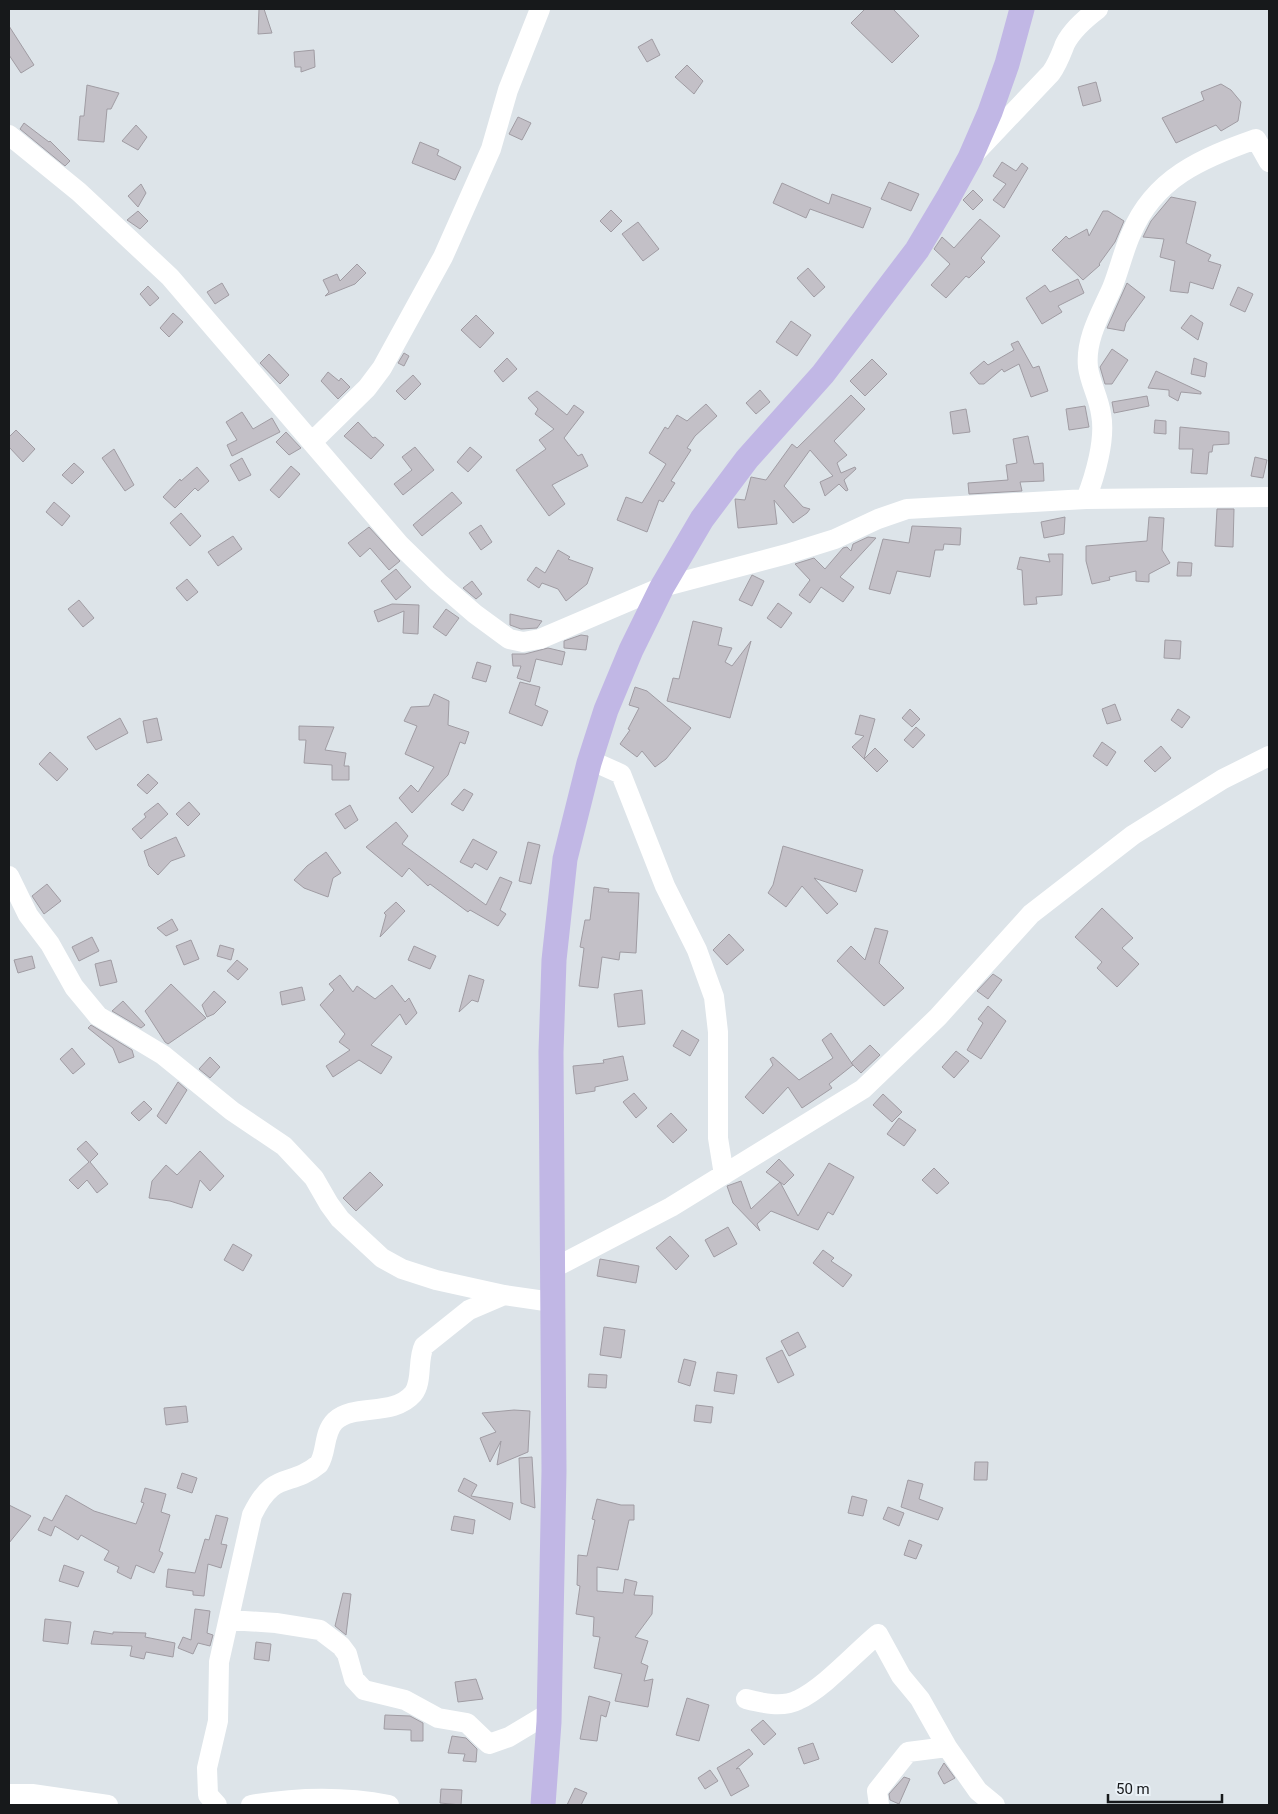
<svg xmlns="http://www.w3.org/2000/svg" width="1278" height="1814" font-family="Roboto,sans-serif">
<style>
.building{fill:#c3c0c7;stroke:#a09ca3}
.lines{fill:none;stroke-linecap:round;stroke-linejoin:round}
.minor{stroke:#fff;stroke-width:20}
.major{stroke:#c1b7e5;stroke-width:25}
</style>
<rect width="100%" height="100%" fill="#dde4e9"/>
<path class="building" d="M259,9H264L272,33L258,34Z
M865,9H893L919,36L892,63L851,23Z
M9,26L34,65L21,73L9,55Z
M652,39L660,55L647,62L638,47Z
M314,50L315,67L301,72V67H295L294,52Z
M687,65L703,81L694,94L675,77Z
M1096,82L1101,101L1083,106L1078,87Z
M1221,84L1231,90L1241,102L1238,121L1221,131L1216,125L1176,143L1162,118L1204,100L1201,92Z
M87,85L119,93L111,109H107L104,142L78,140L80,116H84Z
M518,117L531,123L522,140L509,134Z
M24,123L49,142L50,141L70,161L65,166L20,129Z
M136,125L147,137L138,150L122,141Z
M420,142L439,150L437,155L461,167L455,180L412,163Z
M1002,162L1016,171L1022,163L1028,168L1004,208L993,200L1006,184L993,176Z
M889,182L919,194L911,211L881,199Z
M782,183L829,204L832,194L871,208L863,228L810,209L806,218L773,203Z
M141,184L146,193L138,207L128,196Z
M973,190L983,200L973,210L963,200Z
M1171,197L1196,202L1186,243L1211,255L1208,261L1221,265L1213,289L1190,282L1188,293L1170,291L1175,261L1160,257L1164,239L1143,237L1151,221Z
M611,210L622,221L611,232L600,221Z
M138,211L148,221L140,229L127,220Z
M1103,211H1108L1124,221L1115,242L1099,264L1100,265L1083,280L1052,250L1066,236L1069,239L1087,229L1089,236Z
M980,219L1000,236L981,258L985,262L969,278L966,276L946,298L931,285L950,264L934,249L942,237L954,248Z
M638,222L659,249L643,261L622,234Z
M357,264L366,273L355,284L325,296L329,292L323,280L337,274L340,281Z
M808,268L825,287L814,297L797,278Z
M1078,279L1084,293L1058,306L1062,312L1042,324L1026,298L1045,285L1050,292Z
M222,283L229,295L215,304L207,292Z
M1127,283L1145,297L1126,323L1124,331L1107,328Z
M148,286L159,298L150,306L140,294Z
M1238,287L1253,294L1245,312L1230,305Z
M173,313L183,322L169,337L160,328Z
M476,315L494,333L480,348L461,330Z
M1191,315L1203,323L1198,340L1181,328Z
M791,321L811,335L797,356L776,342Z
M1018,341L1033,368L1039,366L1048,391L1031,397L1019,364L1004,372L1002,369L984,384H979L970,373L984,361L988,365L1014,350L1011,344Z
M1112,349L1128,360L1112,384H1105L1100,367Z
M404,353L409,356L404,366L398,363Z
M269,354L289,375L280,384L260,363Z
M507,358L517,369L503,382L494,371Z
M1194,358L1207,363L1205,377L1191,374Z
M872,359L887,374L865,396L850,381Z
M1156,371L1201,392V394L1181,392L1178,401L1169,396V390L1148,388Z
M328,372L339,381L341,378L350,387L338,399L321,381Z
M413,375L421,384L405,400L396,391Z
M760,390L770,402L756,414L746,403Z
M537,391L567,415L574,405L584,412L564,438L578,456L582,454L588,466L552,485L565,504L549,516L516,470L546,449L539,440L554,429L535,414L538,409L528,398Z
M851,395L865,409L834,441L847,455L837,463L841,473L855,467L856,469L844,480L848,490L846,491L839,484L825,496L820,482L833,476L810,450L784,486L803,507L810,509L807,513L793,523L774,500L777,524L738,528L735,499L745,500L751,477L766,480L792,444L797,448Z
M1147,396L1149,406L1114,413L1112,402Z
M706,404L717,416L695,436L687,448L691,450L671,481L675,483L663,502L659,500L647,532L617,520L626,497L642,503L666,464L649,453L665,427L668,429L677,415L687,421Z
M1085,406L1089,427L1069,430L1066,409Z
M966,409L970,432L953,434L950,412Z
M242,412L253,429L272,418L280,432L232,456L227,445L237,440L226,422Z
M1155,420L1166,421V434L1154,433Z
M358,422L373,438L375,437L384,445L371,459L344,436Z
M1180,427L1229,432V444L1213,445L1212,452H1209L1207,474L1191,473L1193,449H1179Z
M16,430L35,449L23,462L9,447V437Z
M286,432L301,448L289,455L276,442Z
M1028,436L1034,464L1043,463L1044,481L1020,482L1022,491L969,494L968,483L1008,480L1006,465L1017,463L1013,439Z
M415,447L434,470L403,495L394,484L412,470L402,457Z
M470,447L482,457L468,472L457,462Z
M114,449L134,485L125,491L102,458Z
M1255,457L1267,460L1263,478L1251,476Z
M242,458L251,475L239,481L230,465Z
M74,463L84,472L72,484L62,475Z
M291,466L300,474L279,498L270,490Z
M197,467L209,481L198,491L195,488L175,508L163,497L180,479L181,481Z
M452,492L462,503L422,536L413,525Z
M54,502L70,516L62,526L46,512Z
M1217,509H1234L1233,547L1215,546Z
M181,513L201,536L190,546L170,523Z
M1065,517L1064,534L1044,538L1041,522Z
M1149,517L1164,518L1162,550L1170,563L1149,574V582L1136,581V571L1109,577L1110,580L1092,584L1086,561V546L1147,541Z
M481,525L492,542L481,550L469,533Z
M912,526L961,528L960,545L944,544L943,550H935L930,577L897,571L890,594L869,589L883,539L909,543Z
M369,527L400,561L389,570L370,548L360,557L348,543Z
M233,536L242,549L218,566L208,552Z
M868,537L876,538L840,577L854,587L843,602L821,587L810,603L799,595L810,580L795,564L814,558L825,569L843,548L847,547L851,551L853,544Z
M558,550L570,557L568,559L593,568L587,584L566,601L558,589L542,583L539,588L527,580L536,567L545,573Z
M1048,554H1063L1062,595L1036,597L1037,604L1024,605L1022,570L1017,569L1020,557L1050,562Z
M1178,562L1192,563L1191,576H1177Z
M396,569L411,587L396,600L381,581Z
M752,575L764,581L752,606L739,600Z
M187,579L198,592L187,601L176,588Z
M472,581L482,594L476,599L463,588Z
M79,600L94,618L83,627L68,609Z
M778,603L792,613L781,628L767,618Z
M392,604L419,605L418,634L403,633L404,611L378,622L374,611Z
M446,609L459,618L446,636L433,627Z
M510,614L542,621L537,628L521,629L510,625Z
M693,621L722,628L718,645L732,648L725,662L732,666L751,641L730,718L667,701L673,678L679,679Z
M581,635L588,636L586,650L564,648V641Z
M1165,640L1181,641L1180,659L1164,658Z
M548,648L565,652L562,665L536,659L530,682L517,678L521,666H513L512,654H525Z
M477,662L491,666L486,682L472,678Z
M520,682L540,687L535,705L548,711L542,726L509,713Z
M635,687L647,691L691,728L666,759L655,767L642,751L637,757L620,744L630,730L628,729L639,708L629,705Z
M434,694L449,701L448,725L469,732L465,744L460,742L448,775L412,813L399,798L411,785L418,792L434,767L405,754L417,726L404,721L411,707L429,706Z
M1115,704L1121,720L1107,724L1102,709Z
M910,709L920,719L912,727L902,718Z
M1178,709L1190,717L1182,728L1171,720Z
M860,715L875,719L864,759L852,747L864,736L855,734Z
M120,718L128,733L96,750L87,737Z
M157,718L162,740L147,743L143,721Z
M299,726L334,727L325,750L346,753L344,766H349V780H332V765L304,763L306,740H299Z
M916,727L925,735L913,748L904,740Z
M1102,742L1116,752L1107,766L1093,756Z
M1161,746L1171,758L1155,772L1144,761Z
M875,748L888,761L877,772L864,759Z
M50,752L68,769L57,781L39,764Z
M148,774L158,783L147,794L137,785Z
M464,789L473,794L463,811L451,804Z
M189,802L200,814L188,826L176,814Z
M158,803L168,814L141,839L132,829L146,817L144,814Z
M350,805L358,820L345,829L335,814Z
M396,822L408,836L402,844L486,905L500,877L512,882L500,910L506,914L498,926L470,910L468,912L430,884L428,886L409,868L402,877L366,847Z
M176,837L185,856L171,861L158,875L149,866L144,851Z
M473,839L497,852L487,870L475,863L472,868L460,862Z
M528,842L540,845L531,884L519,881Z
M783,846L863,870L856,892L814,878L838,904L827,914L802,886L786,907L768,893L773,885Z
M326,852L341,873L333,878L328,897L304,888L294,880L307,866Z
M47,884L61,901L44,914L32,896Z
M594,887L609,889L608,892L639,893L636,953L620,952L619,960L602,957L598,988L579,986L584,948L580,947L585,920H590Z
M396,902L405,911L380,937L386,915L384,913Z
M1102,908L1133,938L1122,948L1139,964L1117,987L1097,968L1102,962L1075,937Z
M172,919L178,930L166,936L157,928Z
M875,928L888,931L879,963L904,988L884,1006L837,961L851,946L865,960Z
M729,934L744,950L727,965L713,950Z
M92,937L99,951L79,961L72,947Z
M191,940L199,959L184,965L176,946Z
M220,945L234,949L231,960L217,956Z
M414,946L436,956L430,969L408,960Z
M32,956L35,968L18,973L14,960Z
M111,960L117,982L100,986L95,964Z
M237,960L248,969L238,980L227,971Z
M993,974L1002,980L988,999L977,991Z
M340,975L353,992L357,986L375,999L392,985L405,1002L409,998L417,1013L406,1025L400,1014L371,1045L392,1057L381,1074L359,1060L333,1077L326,1066L350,1050L339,1042L345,1034L320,1005L334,990L329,984Z
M469,975L484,980L478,1002L472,1000L459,1012Z
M171,984L206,1018L168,1044L165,1042L145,1011Z
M302,987L305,1000L282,1005L280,992Z
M642,990L645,1024L618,1027L614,994Z
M214,991L226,1002L214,1014L207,1017L202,1005Z
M123,1001L145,1025L141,1028L112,1011Z
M988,1006L1006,1021L981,1059L967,1050L983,1023L978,1019Z
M91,1025L132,1050L134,1057L119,1063L113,1048L88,1028Z
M682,1030L699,1040L690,1056L673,1046Z
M831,1033L853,1065L829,1084L832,1088L802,1108L788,1087L763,1114L745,1097L773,1065L770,1059L773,1057L799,1080L833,1058L822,1040Z
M870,1045L880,1055L861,1073L851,1063Z
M72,1048L85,1064L73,1074L60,1059Z
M956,1051L969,1061L954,1078L942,1067Z
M623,1056L628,1080L595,1087V1091L576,1094L573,1066L604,1063L603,1060Z
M210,1057L220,1067L210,1078L199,1069Z
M178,1082L187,1090L166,1124L157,1116Z
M634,1093L647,1108L636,1118L623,1102Z
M883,1094L902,1112L892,1122L873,1105Z
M144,1101L152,1109L139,1121L131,1113Z
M671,1113L687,1130L673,1143L657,1126Z
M899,1118L916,1130L904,1146L887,1134Z
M86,1141L98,1154L90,1162L108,1184L97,1193L87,1180L78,1189L69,1180L89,1162L77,1149Z
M200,1151L224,1176L210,1191L200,1180L192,1208L170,1201L149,1198L152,1181L166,1165L177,1175Z
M779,1159L794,1175L784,1185L766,1172Z
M829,1163L854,1177L833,1215L828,1212L818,1230L771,1211L757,1224L760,1231L733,1203L727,1186L741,1181L751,1209L780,1182L798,1216Z
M934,1168L949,1183L937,1194L922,1180Z
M370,1172L383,1185L356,1211L343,1198Z
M728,1227L737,1244L714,1257L705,1240Z
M670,1236L689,1256L676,1270L656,1248Z
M233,1244L252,1255L243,1271L224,1260Z
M823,1250L834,1258L831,1261L852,1275L843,1287L813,1263Z
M600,1259L639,1266L636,1283L597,1276Z
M604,1327L625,1330L621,1358L600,1355Z
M798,1332L806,1347L789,1356L781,1341Z
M782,1350L794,1375L778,1383L766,1358Z
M684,1359L696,1362L690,1386L678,1382Z
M717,1372L737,1375L734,1394L714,1391Z
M589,1374L607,1375L606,1388L588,1387Z
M696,1405L713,1407L711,1423L694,1421Z
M186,1406L188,1422L166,1425L164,1408Z
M514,1410L530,1411L528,1452L497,1465L501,1441L490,1462L480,1438L496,1432L482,1413Z
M532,1457L535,1508L521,1503L519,1458Z
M975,1462H988L987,1480H974Z
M182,1473L197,1478L192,1493L177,1488Z
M464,1478L477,1485L471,1496L513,1503L510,1520L458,1491Z
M908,1480L923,1484L919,1499L943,1508L938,1520L901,1507Z
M145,1488L166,1494L161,1512L170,1515L159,1551L163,1553L154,1573L136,1565L131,1579L117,1572L119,1567L104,1560L109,1551L81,1535L78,1540L55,1526L51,1536L38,1530L44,1517L52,1521L66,1495L94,1511L136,1524L144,1503L141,1502Z
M852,1496L867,1500L863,1516L848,1513Z
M597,1499L621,1505H634V1520H629L618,1570L597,1567V1591L623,1593L625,1579L637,1582L634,1595L653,1596L652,1614L635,1637L648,1641L641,1663L648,1666L644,1681L653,1679L648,1707L615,1701L622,1674L594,1668L600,1637L593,1636L594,1617L576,1614L580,1586L577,1585L578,1555L587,1556L595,1520L592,1519Z
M9,1505L31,1516L9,1543Z
M888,1507L904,1513L899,1526L883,1519Z
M216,1515L228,1518L221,1544L227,1545L221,1568L208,1564L204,1596L193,1595V1591L166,1587L168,1569L195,1573L205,1539L209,1540Z
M454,1516L475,1520L473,1534L451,1530Z
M909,1540L922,1545L916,1559L904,1555Z
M64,1565L84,1572L78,1587L59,1581Z
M343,1593L351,1594L346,1635L335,1626Z
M195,1609L210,1611L207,1633L213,1635L210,1646L198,1643L193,1654L178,1648L183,1637L191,1640Z
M45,1619L71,1622L68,1644L43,1641Z
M94,1631L113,1634V1632L146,1633L145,1637L175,1643L173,1657L146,1652L144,1659L130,1656L132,1646L91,1644Z
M256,1642L271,1644L269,1661L254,1659Z
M476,1679L483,1699L458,1702L455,1682Z
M589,1696L610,1702L606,1717L601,1715L597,1741L580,1739Z
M687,1698L709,1705L699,1741L676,1735Z
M385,1715L410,1716L423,1723V1741H411V1730L384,1729Z
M763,1720L776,1734L764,1745L751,1730Z
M452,1736L466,1738L477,1749L476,1762L463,1761L465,1754L448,1753Z
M813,1743L819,1759L804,1764L798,1748Z
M749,1749L753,1754L736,1769L739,1768L749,1786L731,1796L717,1768Z
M944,1763L955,1778L944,1784L938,1773Z
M710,1770L718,1781L705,1789L698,1778Z
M904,1777L910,1779L899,1804L890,1800L889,1794Z
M575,1788L587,1793L581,1805H567Z
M441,1789L462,1790L461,1805L440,1803Z"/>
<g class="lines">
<path class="minor" d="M9,135L79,192L170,277L400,545L438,582L475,614L509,639L523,642L540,639L662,587L787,554L835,539L878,519L907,509L1086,499L1269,497
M977,151L1051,73C1058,63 1061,54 1065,44C1072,30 1086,18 1098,9
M312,442L367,388L382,368L443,257L491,149L508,90L540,9
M1086,499C1095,476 1106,439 1101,414C1099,398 1090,383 1088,367C1085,339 1101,313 1112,288C1119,271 1123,252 1131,234C1154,178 1202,158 1256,139L1269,162
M589,763L601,765L621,774L665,886L697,950L714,997L718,1032V1138L724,1175
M9,876L28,915L50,944L74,987L98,1016L163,1055L232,1111L284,1146L314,1178L329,1204L340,1219L382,1258L402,1269L436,1280L504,1295L552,1302
M552,1269L671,1207L863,1089L938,1017L1031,914L1133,835L1223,779L1269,756
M229,1620L276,1623L320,1630L341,1646L347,1654L354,1679L364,1690L405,1700L438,1718L467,1723L489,1744L509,1737L549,1713
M746,1699C762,1703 782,1708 798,1700C824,1688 855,1653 878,1634L901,1676L920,1699L947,1747
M9,1794H32L108,1805
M217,1805L208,1795L207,1768L218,1721L219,1662L252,1515C275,1468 289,1489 319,1464C327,1452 323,1433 335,1421C354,1403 393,1417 413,1394C423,1382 417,1360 424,1346L469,1310L504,1295
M251,1805C298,1797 342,1796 389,1805
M879,1805L877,1791L908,1752L947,1747L978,1791L995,1805"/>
<path class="major" d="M543,1805L549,1722L554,1471L551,1052L554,960L565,859L589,763L606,710L631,650L662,587L702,519L747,459L823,374L917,250L948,198L970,158L990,112L1007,64L1022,9"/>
</g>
<rect width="1278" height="1814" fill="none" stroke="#17191b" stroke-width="20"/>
<path d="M1108 1794v8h114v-8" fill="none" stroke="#17191b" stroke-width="2.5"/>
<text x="1116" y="1794" font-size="15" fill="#17191b" stroke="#eaf1f7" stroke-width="4" paint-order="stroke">50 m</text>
</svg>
